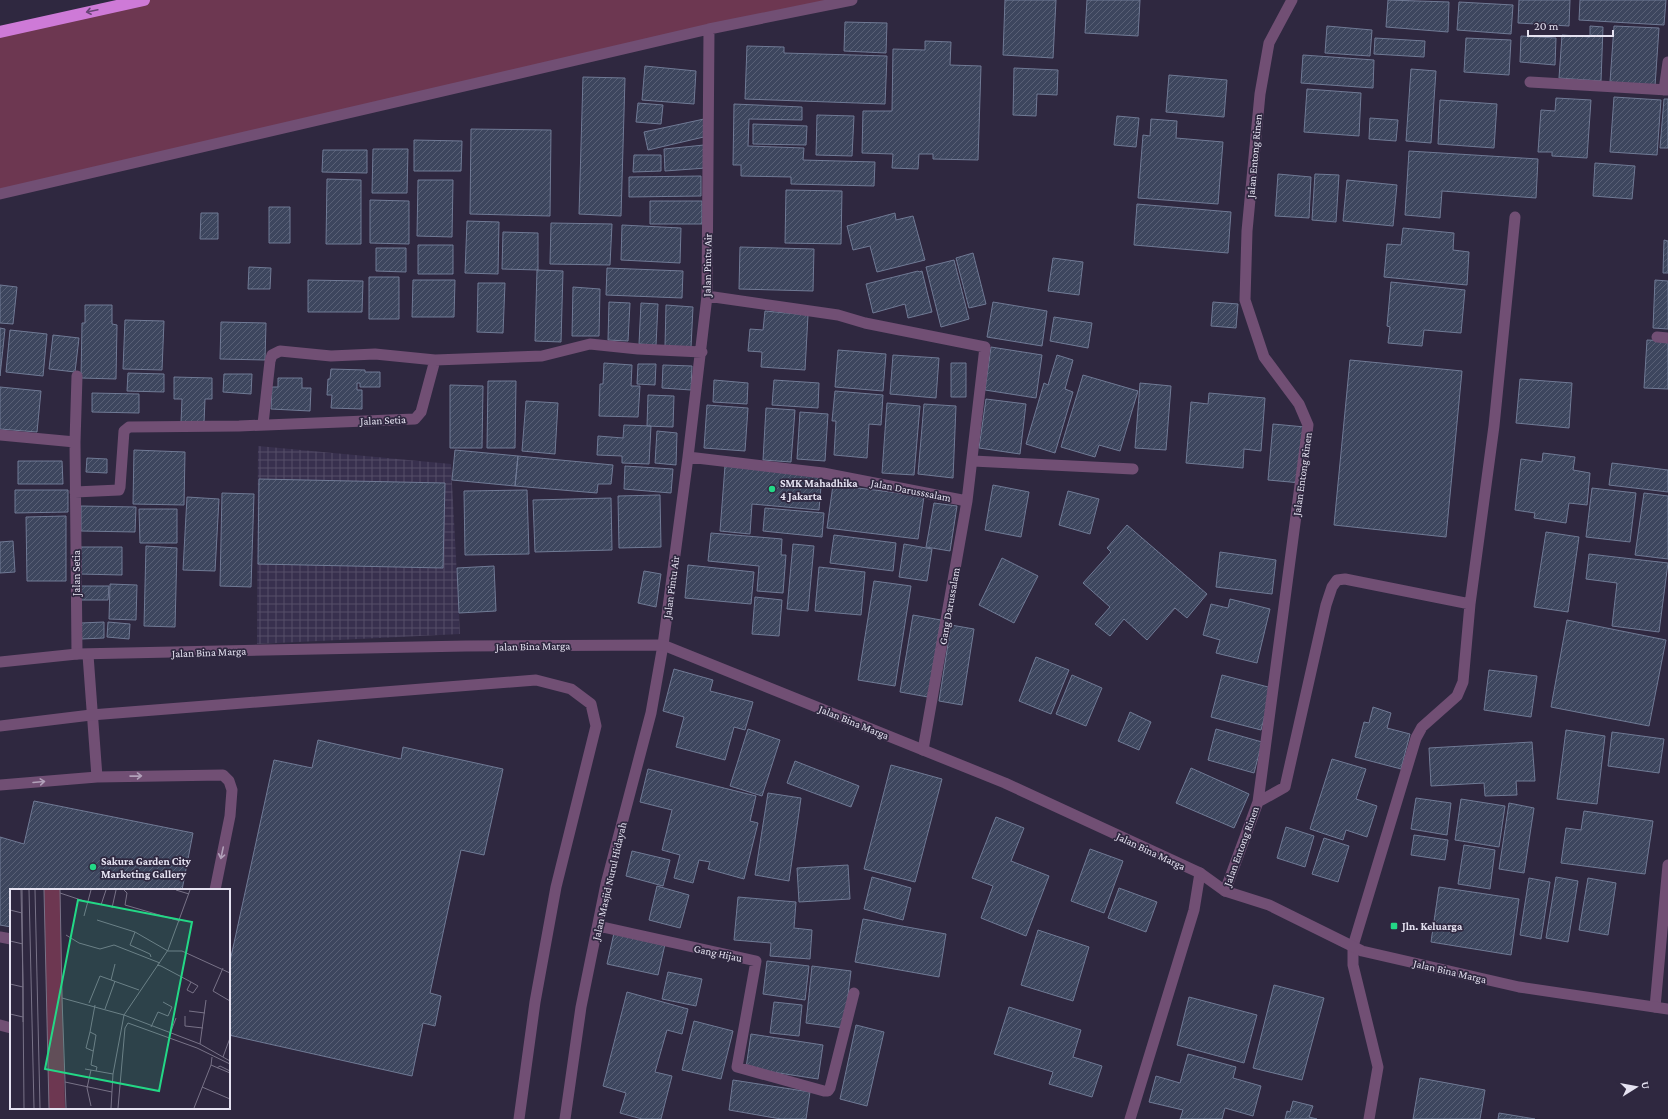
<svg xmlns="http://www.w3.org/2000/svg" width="1668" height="1119" font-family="'Crimson Pro',serif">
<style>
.industrial{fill:url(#industrial-grid)}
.grass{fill:#6d3751}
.building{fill:url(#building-hatch);stroke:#707a95}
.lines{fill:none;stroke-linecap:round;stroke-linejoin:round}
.service{stroke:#714f74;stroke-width:11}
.minor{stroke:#714f74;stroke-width:11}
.tertiary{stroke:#714f74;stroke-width:11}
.motorway{stroke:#ce7ad7;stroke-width:12}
.oneway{stroke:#674575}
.oneway2{stroke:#b1a0b9}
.poi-dot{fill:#23d886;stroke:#2f2840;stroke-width:1.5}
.labels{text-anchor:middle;stroke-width:3.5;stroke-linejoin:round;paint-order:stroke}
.street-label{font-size:11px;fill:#e5e2f1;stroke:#2f2840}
.poi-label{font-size:11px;font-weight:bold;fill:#e5e2f1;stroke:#2f2840;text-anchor:start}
.inset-road{fill:none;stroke:#787287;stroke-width:1}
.view{fill:#23d886;fill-opacity:0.15;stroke:#23d886;stroke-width:2}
.inset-edge{fill:none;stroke:#e5e2f1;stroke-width:2}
</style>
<defs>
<pattern id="industrial-grid" width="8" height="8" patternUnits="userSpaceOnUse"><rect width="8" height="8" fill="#38304e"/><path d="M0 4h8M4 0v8" fill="none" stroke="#554e68"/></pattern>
<pattern id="building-hatch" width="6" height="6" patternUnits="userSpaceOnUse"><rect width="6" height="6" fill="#3d465e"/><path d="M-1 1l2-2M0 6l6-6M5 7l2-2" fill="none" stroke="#596076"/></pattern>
</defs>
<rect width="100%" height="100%" fill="#2f2840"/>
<path class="industrial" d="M258,446L451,464L460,634L257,644Z"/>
<path class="grass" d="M144,0H852L0,189V32Z"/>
<path class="building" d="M1005,0H1056L1053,58L1003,55Z
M1087,0H1140L1138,36L1085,33Z
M1388,0L1449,2L1448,32L1386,27Z
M1519,0H1570L1569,26L1518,23Z
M1580,0H1666L1664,25L1579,20Z
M1459,2L1513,5L1511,34L1457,30Z
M845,22L887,23L886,53L844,51Z
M1327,26L1372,30L1370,56L1325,53Z
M1590,26L1603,27L1601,81L1559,78L1562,35L1590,37Z
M1614,26L1659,28L1655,86L1610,82Z
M1521,36L1556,38L1555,65L1520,62Z
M1375,38L1425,41L1424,57L1374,54Z
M1466,38L1511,40L1509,75L1464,72Z
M925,41L951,42L950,65L981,66L978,160L933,159V154H919L918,169L892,168L893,154L862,153L863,111H892L893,49L925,50Z
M747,46L784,47V53L887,56L885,104L745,99Z
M1303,55L1374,60L1373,88L1301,83Z
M645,66L696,71L694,104L642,100Z
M1014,68L1058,70L1057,95L1037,94L1036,116L1013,115Z
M1411,69L1436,71L1431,143L1406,141Z
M1169,75L1227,80L1224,117L1166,112Z
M583,77L625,78L621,216L579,214Z
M1307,89L1361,93L1359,136L1304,132Z
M1614,97L1661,100L1657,155L1610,152Z
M1556,98L1591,100L1587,158L1552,156V152H1538L1541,110L1555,111Z
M1664,99H1668V148H1660Z
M1440,100L1497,104L1494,148L1438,144Z
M638,103L663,105L661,124L636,122Z
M734,104L802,107V120L749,119L748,146L804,148L803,160L875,162L874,186L791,184V177L741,176V165H733Z
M817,115L854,116L852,156L816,155Z
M1117,116L1139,118L1136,147L1114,145Z
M1370,118L1398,120L1396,141L1369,139Z
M704,119L708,136L648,150L644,132Z
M1151,119L1177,121L1176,138L1223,142L1218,204L1138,198L1143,135L1150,136Z
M753,124L807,126L806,145L753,144Z
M471,129L551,130L550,216L470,214Z
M414,140L462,141L461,171H414Z
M704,145L706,168L665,171L664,149Z
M373,149H408L407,193H372Z
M323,150H367V173L322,172Z
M1409,151L1538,159L1536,198L1442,191L1440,218L1405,215Z
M634,155H661V171L633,172Z
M1595,163L1635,166L1632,199L1593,196Z
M1278,174L1311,177L1309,218L1275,216Z
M1315,174L1339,175L1336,222L1312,220Z
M701,176V196L629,197V177Z
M327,179L361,180V244H326Z
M418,180H453L452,237L417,236Z
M1347,180L1397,185L1393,226L1343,221Z
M786,190L842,191L841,244L785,243Z
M370,200L409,201V244L370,243Z
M650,201H702V224H650Z
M1137,204L1231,212L1228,253L1134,245Z
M269,207H290V243H269Z
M201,213H218V239H200Z
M895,213L896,220L913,216L925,260L877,272L870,246L853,250L847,226Z
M467,221L499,222L498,274L465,273Z
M551,223L612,224L610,265L550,264Z
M622,225L681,228L680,263L621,260Z
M1403,228L1454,233L1453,250L1469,252L1467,285L1384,277L1387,244L1401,245Z
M503,232L538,233V270L502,269Z
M1664,240L1668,241V273H1663Z
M418,245H453V274H418Z
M740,247L814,249L813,291L739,289Z
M376,248H406V272L376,271Z
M973,253L986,304L969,308L956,258Z
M1053,258L1083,262L1079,295L1048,291Z
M954,260L969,319L941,327L926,267Z
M249,267L271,268L270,289H248Z
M607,268L683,271L682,298L606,295Z
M537,270L563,271L561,342L535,341Z
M918,271L919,272L922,271L932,312L908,318L905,304L873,313L866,284Z
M369,277H399V319H369Z
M308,280L363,281L362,312H308Z
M413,280H455L454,317H412Z
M1655,280L1668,281V329L1653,328Z
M1391,282L1465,290L1461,333L1424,330L1422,346L1388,343L1390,327L1387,326Z
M478,283H505L503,333L477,332Z
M0,285L17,287L13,324L0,323Z
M573,287L600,289L599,336H572Z
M609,302L630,303L628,341L608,340Z
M993,302L1047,311L1042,346L987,337Z
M1213,302L1238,304L1236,328L1211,326Z
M641,303L658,304L656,345L639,344Z
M85,305H112V324L117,325L116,379L81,378L82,323H85Z
M666,305L693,307L691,347L665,346Z
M765,311L808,315L805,370L761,367L762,352L748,351L750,329L763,330Z
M1054,317L1092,323L1088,348L1050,341Z
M125,320L164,321L162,370L123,369Z
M221,322L266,323L265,360L220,359Z
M0,328L5,329L0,376Z
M10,330L47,334L43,376L6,372Z
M53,335L79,338L75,372L49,369Z
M1647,340L1668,341V389L1644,388Z
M991,347L1042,355L1036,398L985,390Z
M838,350L886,354L883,391L835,387Z
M893,355L939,358L936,398L890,394Z
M1057,355L1073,360L1065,389L1073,392L1055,453L1026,444L1044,383L1048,385Z
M1350,360L1462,371L1446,537L1334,525Z
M604,363L632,365L631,386H640L638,417L599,416L600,384H603Z
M951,363H966V397H951Z
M638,364H656L655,385L637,384Z
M663,365L692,366L691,390L662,388Z
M331,369L365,370V372H380V387H360V383H357V390H362V409L331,408L332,395H327L328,379H330Z
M128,373L164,374V392L127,391Z
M224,374H252L251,394L223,392Z
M1083,375L1138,391L1120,451L1099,445L1095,457L1061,447Z
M174,377L212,378V399H205L204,423H181L182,399H174Z
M278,378H302V388H311L310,411L271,409L272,387H278Z
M1520,379L1572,383L1569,428L1516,423Z
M714,380L748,383L747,404L713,402Z
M774,380L819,383L818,408L772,405Z
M488,381H516L515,448H487Z
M1140,383L1171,386L1166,450L1135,448Z
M450,385L483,386L482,448H450Z
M0,387L41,391L37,432L0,429Z
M835,391L883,395L881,425L869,424L867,458L834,455L836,421H832Z
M92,393L139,394V413L92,412Z
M1209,393L1265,398L1261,451L1244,449L1243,468L1186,463L1191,402L1208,404Z
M648,395L674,396L673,427L647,426Z
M986,399L1026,404L1020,454L979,448Z
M526,401L558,403L555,454L522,451Z
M887,403L920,406L914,475L882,473Z
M924,404L956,406L953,478L918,474Z
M707,405L748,408L745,451L704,448Z
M766,408L795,410L791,462L763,460Z
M800,412L828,414L825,461L797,459Z
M1273,424L1305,427L1301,483L1268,480Z
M624,425L651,426L649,464L622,463V456L597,455L598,436L623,438Z
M657,431L677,433L676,465L655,463Z
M134,450L185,452L184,505L133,504Z
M455,450L518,456L515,486L452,480Z
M1543,453L1575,457L1573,470L1590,473L1587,505L1569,503L1566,523L1534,518L1535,513L1515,510L1521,459L1542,462Z
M518,456L613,465L611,484H598L597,493L515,486Z
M87,458L107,459V473L86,472Z
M18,461H62L63,484H18Z
M1612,463L1668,470V492L1609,485Z
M625,466L673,469L671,493L624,489Z
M725,466L822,474L819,510L752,504L750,534L720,531Z
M259,479L445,483L443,568L258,564Z
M833,485L924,496L918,539L827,528Z
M993,485L1029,492L1021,537L985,530Z
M1592,488L1636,493L1630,542L1586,537Z
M15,490H68V512L15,513Z
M527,490L529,554L465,555L464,491Z
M1068,491L1099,499L1090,534L1059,525Z
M222,493L254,494L251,587L220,586Z
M1644,493L1668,496V559L1635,555Z
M660,495L661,547L619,548L618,496Z
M187,497L219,499L215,571L183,570Z
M611,498L612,550L535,552L533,500Z
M934,503L957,506L950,551L926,547Z
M81,506L136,507L135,532L81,531Z
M765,508L824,513L822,537L763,531Z
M139,509H177V543H140Z
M66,516V581H27L26,517Z
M1127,525L1207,594L1187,618L1175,608L1147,640L1124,619L1110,636L1095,624L1110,607L1083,583L1111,552L1107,548Z
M1546,532L1579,537L1568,612L1534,607Z
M711,533L782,539L781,555H786L783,593L757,591L759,566L708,561Z
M834,535L896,543L893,571L830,563Z
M13,541L15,572L0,573V542Z
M793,544L814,546L808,611L787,609Z
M904,544L932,549L927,581L899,577Z
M146,546L177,548L175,627L144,626Z
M79,547H122V575L79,574Z
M1220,552L1276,560L1272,594L1216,587Z
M1589,554L1668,563L1659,632L1612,626L1617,583L1586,579Z
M1002,558L1038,576L1014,623L979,605Z
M688,565L754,572L751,604L685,598Z
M494,566L496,611L459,613L457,568Z
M819,567L865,572L861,615L815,611Z
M644,571L661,574L656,607L638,603Z
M874,581L911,586L895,686L858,680Z
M110,584L137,585L136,620L109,619Z
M80,586H109L108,600H80Z
M755,597L782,600L779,636L752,634Z
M1230,599L1270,609L1257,663L1216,653L1220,640L1203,635L1211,604L1228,608Z
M913,615L941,620L928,697L900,692Z
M1567,620L1666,640L1649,726L1551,707Z
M104,622V638L81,639V623Z
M108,622L130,624L129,639L107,637Z
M951,625L974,629L962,705L939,701Z
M1036,657L1069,670L1051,714L1019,701Z
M674,669L713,680L710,691L753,702L745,730L734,727L725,760L676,747L684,717L663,711Z
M1489,670L1537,676L1531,717L1484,710Z
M1072,675L1102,688L1086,726L1056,714Z
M1222,675L1272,688L1261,730L1211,717Z
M1373,707L1391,713L1387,728L1410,734L1401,769L1355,757L1364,722L1369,723Z
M1130,712L1151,722L1139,750L1118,741Z
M748,729L780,740L762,796L730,786Z
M1216,729L1262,742L1254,773L1208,760Z
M1566,730L1605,736L1597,804L1557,799Z
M1612,732L1664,739L1659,773L1608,766Z
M318,740L401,759L403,747L503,769L484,855L461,850L430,993L441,996L435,1026L423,1023L412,1076L229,1035V966L274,760L312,768Z
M1532,742L1535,781H1516L1517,795L1485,796L1484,783L1431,786L1429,748Z
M1332,759L1366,769L1356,799L1377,806L1367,837L1346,830L1343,840L1310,829Z
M795,761L859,786L851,807L787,783Z
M891,765L942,779L915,882L864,869Z
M1191,768L1249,794L1234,828L1176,803Z
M648,769L756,796L750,821L758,823L744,879L708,869L710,862L699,860L693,883L674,878L680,855L662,850L672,810L640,802Z
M768,793L801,798L789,881L755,875Z
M1416,798L1451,803L1447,835L1411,829Z
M1461,799L1505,806L1499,847L1455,840Z
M34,801L193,833L182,890H11V927L0,925V837L24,844Z
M1509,803L1534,808L1524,873L1499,869Z
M1584,811L1653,821L1645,874L1561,863L1566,828L1581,830Z
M996,817L1024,828L1011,861L1049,876L1026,936L981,918L993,886L972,878Z
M1286,827L1314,836L1305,867L1277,858Z
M1414,835L1448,840L1445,860L1411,855Z
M1324,838L1349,846L1338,882L1312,874Z
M1464,845L1495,850L1490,889L1458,884Z
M1090,849L1123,861L1104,913L1071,901Z
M632,851L670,860L663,886L626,876Z
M848,865L850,899L799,902L797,868Z
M872,877L911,888L903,920L864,909Z
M1556,877L1578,881L1568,942L1546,938Z
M1529,878L1550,882L1541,939L1520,935Z
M1588,878L1616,883L1608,935L1579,930Z
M657,886L689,895L680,928L649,920Z
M1439,887L1519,899L1511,955L1431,942Z
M1119,888L1157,902L1146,932L1108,918Z
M738,897L796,902L794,928L812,930L810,959L770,956L771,943L734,940Z
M863,919L946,934L939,977L855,962Z
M1038,930L1089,947L1073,1001L1021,985Z
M614,933L665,944L658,975L607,964Z
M767,961L809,966L805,1000L763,994Z
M812,966L851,971L844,1028L806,1023Z
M668,972L702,979L696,1006L662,999Z
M1274,985L1324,998L1302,1080L1253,1068Z
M627,992L688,1009L682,1034L667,1030L655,1072L672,1076L661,1119H642L620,1113L626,1093L603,1086Z
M1189,997L1257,1015L1244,1063L1177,1045Z
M774,1002L802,1005L799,1036L770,1033Z
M1009,1007L1081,1030L1073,1057L1102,1066L1092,1097L1049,1084L1053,1072L994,1054Z
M694,1021L733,1031L721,1079L682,1070Z
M856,1025L884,1032L867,1106L840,1099Z
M751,1034L823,1045L818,1079L746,1068Z
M1188,1054L1236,1067L1233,1078L1261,1086L1253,1116L1225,1108L1222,1119H1180L1183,1110L1149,1102L1156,1076L1180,1083Z
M1420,1078L1485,1090L1480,1119H1413Z
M733,1080L810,1092L806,1119H781L729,1110Z
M1293,1101L1313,1106L1309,1117L1317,1119H1285L1287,1111L1290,1112Z
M1499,1113L1535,1119H1498Z"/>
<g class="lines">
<path class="service" d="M88,655L97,777
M0,785L97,777L223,775L229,781L232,790L230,816L215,890
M0,937L11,939
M0,1025L11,1028"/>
<path class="minor" d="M1530,82L1668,90
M1664,90L1668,62
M0,194L709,29
M707,296L838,315L865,323L985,347L967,501L923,750
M1657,337L1668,338
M263,424L270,361L272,355L280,351L331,356L375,354L435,360
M0,435L75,442
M688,457L823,473L967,501
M973,461L1133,469
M75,492L119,490L120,487L124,431L129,427L239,426L415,419L421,412L435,360L542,356L590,344L638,349L702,352
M77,654L75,442L77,376
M0,726L91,715L536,680L571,689L591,704L596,726L556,887L535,1002L519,1119
M1258,802L1285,787L1326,605L1332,587L1337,580L1345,579L1470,604L1494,426L1515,217
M1225,891L1258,802L1308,425L1299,404L1264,357L1245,300L1247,231L1260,94L1269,43L1292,0
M598,926L756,961L737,1067L824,1091H828L830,1088L854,993
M1655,1007L1668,865
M565,1119L581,1007L606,884L651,713L663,645L688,457L707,296L709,29L852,0
M1130,1119L1194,910L1200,873
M1369,1119L1378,1067L1353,965V946L1416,738L1422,727L1457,696L1463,682L1470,604"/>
<path class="tertiary" d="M0,662L77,654L466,646L663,645L1005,783L1200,873L1225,891L1269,905L1362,951L1519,987L1668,1009"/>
<path class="motorway" d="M0,32L144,0"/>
</g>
<defs><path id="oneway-shaft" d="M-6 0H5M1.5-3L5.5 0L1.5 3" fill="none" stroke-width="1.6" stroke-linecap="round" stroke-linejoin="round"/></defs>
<use class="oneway" href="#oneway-shaft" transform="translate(92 11) rotate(168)"/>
<g class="oneway2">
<use href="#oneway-shaft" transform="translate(136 776) rotate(-1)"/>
<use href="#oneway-shaft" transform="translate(39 782) rotate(-5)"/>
<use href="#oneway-shaft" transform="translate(222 853) rotate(102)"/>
</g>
<g class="poi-dot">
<circle cx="772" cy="489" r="4"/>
<circle cx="93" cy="867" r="4"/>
<rect x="1390" y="922" width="8" height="8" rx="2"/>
</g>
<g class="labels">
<g class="street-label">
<text transform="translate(1254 156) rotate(-85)" y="4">Jalan Entong Rinen</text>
<text transform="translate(707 265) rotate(-89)" y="4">Jalan Pintu Air</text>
<text transform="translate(383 420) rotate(-2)" y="4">Jalan Setia</text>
<text transform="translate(1302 474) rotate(-82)" y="4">Jalan Entong Rinen</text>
<text transform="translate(911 490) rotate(11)" y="4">Jalan Darusssalam</text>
<text transform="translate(76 573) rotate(-90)" y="4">Jalan Setia</text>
<text transform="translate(671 587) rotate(-82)" y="4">Jalan Pintu Air</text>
<text transform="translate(949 606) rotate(-80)" y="4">Gang Darussalam</text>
<text transform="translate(533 646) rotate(-1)" y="4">Jalan Bina Marga</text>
<text transform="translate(209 652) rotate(-2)" y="4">Jalan Bina Marga</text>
<text transform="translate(854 722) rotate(22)" y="4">Jalan Bina Marga</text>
<text transform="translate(1241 846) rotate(-70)" y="4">Jalan Entong Rinen</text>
<text transform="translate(1151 851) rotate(25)" y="4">Jalan Bina Marga</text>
<text transform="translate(609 881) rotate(-77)" y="4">Jalan Masjid Nurul Hidayah</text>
<text transform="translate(718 953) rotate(12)" y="4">Gang Hijau</text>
<text transform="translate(1450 971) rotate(13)" y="4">Jalan Bina Marga</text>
</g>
<g class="poi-label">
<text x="780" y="487">SMK Mahadhika<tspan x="780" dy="13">4 Jakarta</tspan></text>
<text x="101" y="865">Sakura Garden City<tspan x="101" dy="13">Marketing Gallery</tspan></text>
<text x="1402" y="930">Jln. Keluarga</text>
</g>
</g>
<g transform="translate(10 889)">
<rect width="220" height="220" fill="#2f2840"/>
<path d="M34,1H50L55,219H39Z" fill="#6d3751"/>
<path class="inset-road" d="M12,1L14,219M19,1L24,219M25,1L30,219M34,1L39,219M50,1L52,109L114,126L190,155L220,172M114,1L117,4L115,16L170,32M166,1L179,5M50,4L77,13M91,16L96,1M102,19L106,1M0,21L12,24M74,27L81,1M87,31L125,43L120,56L140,65L141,68M125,43L158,62H172L220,84M56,46L69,54L90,60L104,56L150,74M0,52L13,55M147,76L151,77L181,93L188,97L183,104L177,101L181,93M213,79L203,102L220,112M101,91L105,75M0,95L13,98V95L11,1M13,98V133M52,109L56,219M79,114L90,87L129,101M85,116L80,143L86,146L81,176L87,178L86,182M95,120L105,92M179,122L195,124M0,125L13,128M175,127V137L193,139M141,138L148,123L158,127L162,118L153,113M80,143L76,159L83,162M160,145L166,129M190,155L196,111M202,168L201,176L220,184M213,168L220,149M207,179L210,177L220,182M75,180L103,185M55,193L102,203M192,198L220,210M81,217L77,199L81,181M101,219L103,185L114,126L158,61L180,1M108,219L115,139L118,134L187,159L220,175M184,219L201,176"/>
<path class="view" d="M68,11L182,33L149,202L35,180Z"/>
<rect width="220" height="220" class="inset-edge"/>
</g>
<g transform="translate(1636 1087) rotate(79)" stroke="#2f2840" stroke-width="3" paint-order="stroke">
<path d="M0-3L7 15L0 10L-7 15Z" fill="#e5e2f1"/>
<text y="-6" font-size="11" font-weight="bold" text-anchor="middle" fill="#e5e2f1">U</text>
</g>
<path d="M1528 30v6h85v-6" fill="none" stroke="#e5e2f1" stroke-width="2"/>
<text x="1534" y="30" font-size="12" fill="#e5e2f1" stroke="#2f2840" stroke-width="3" paint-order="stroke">20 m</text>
</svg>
